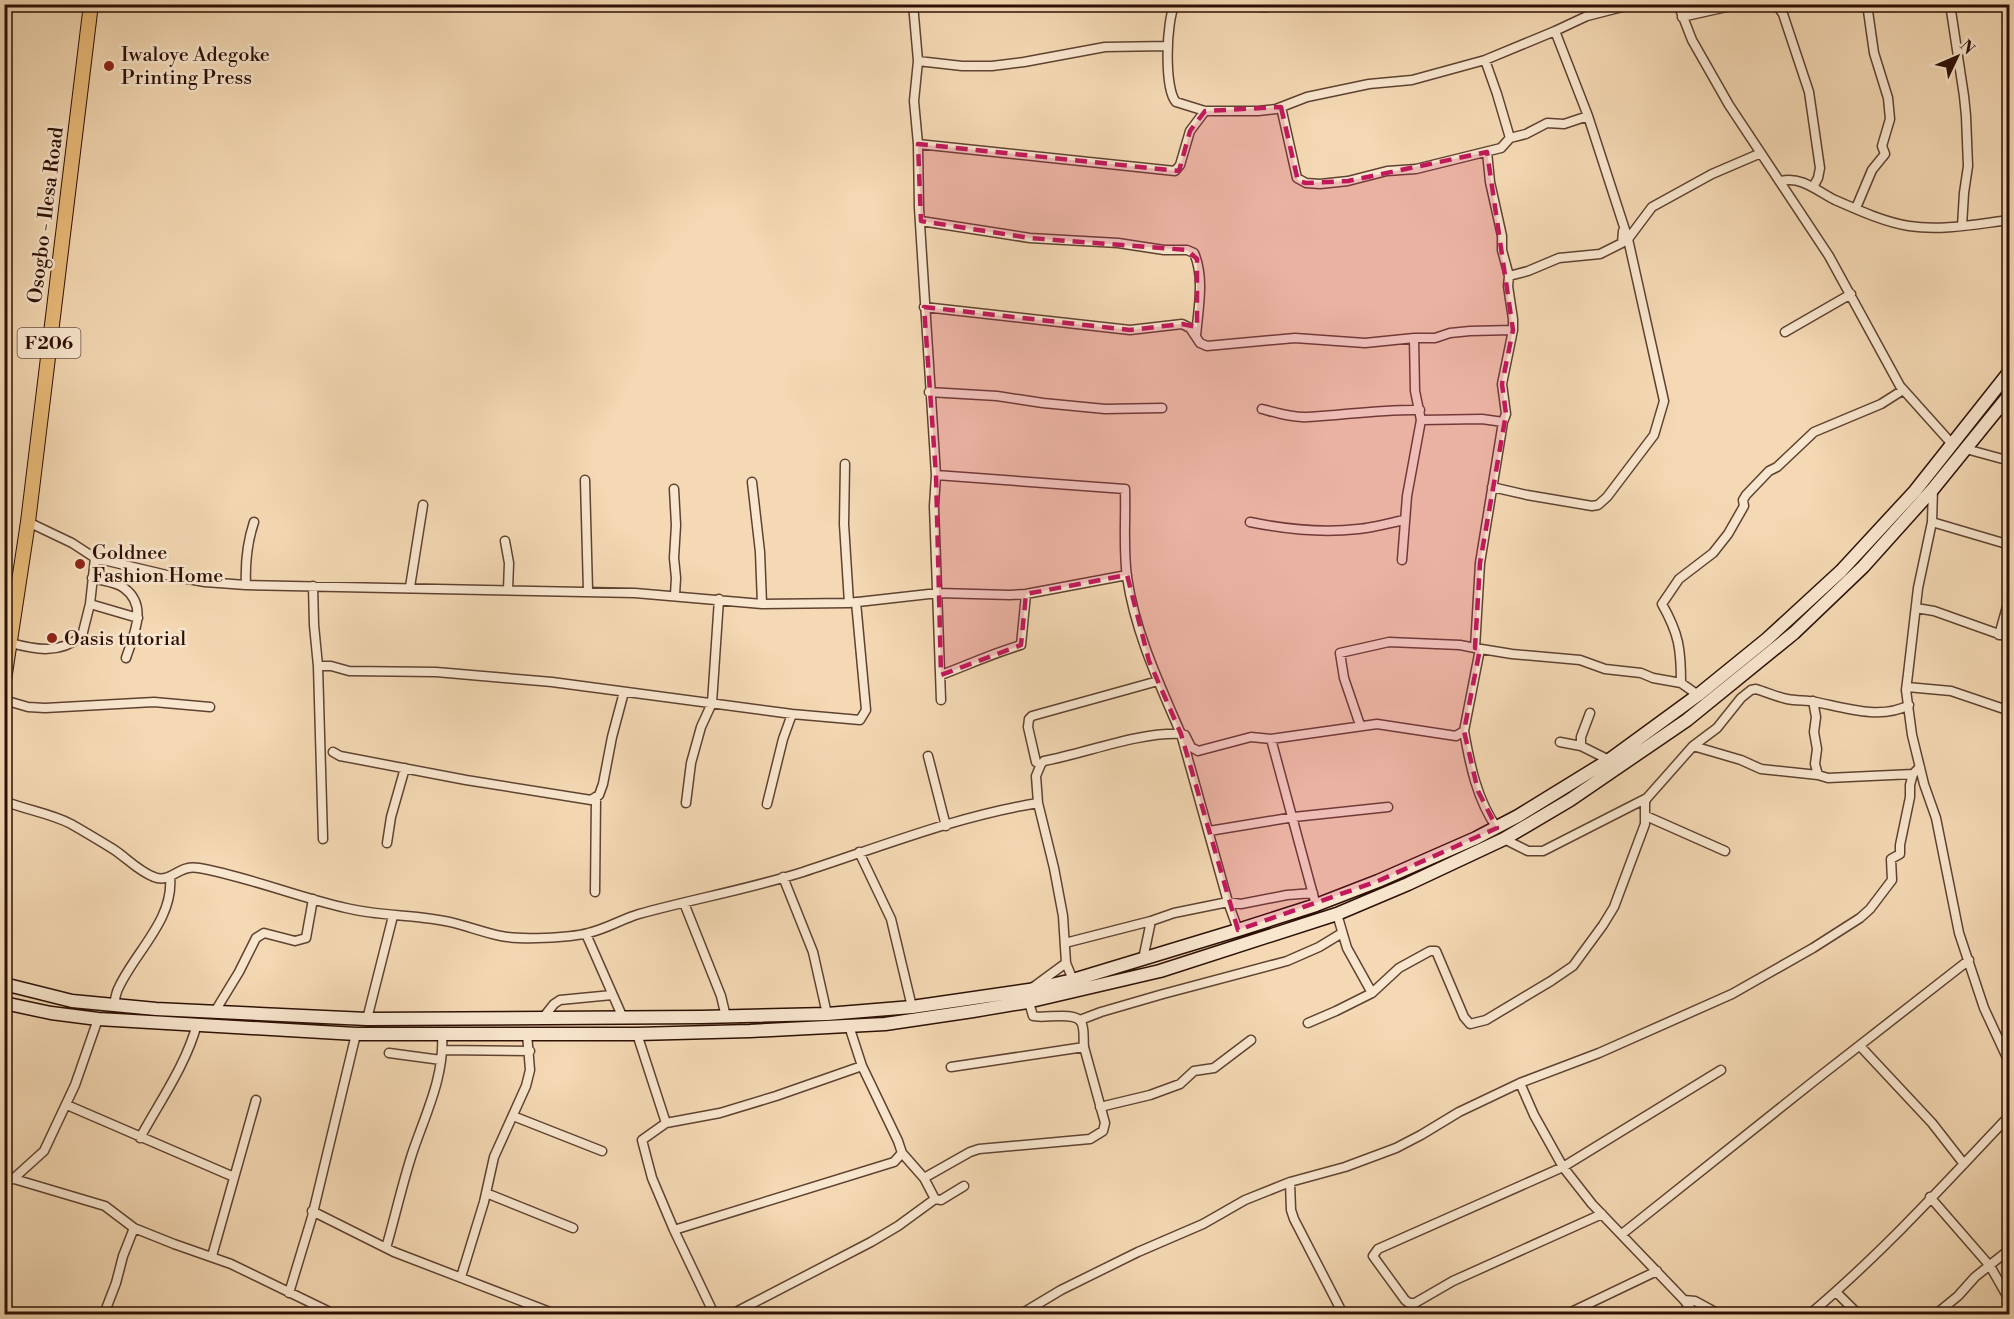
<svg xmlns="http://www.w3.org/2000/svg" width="2014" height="1319" font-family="'Libre Bodoni',serif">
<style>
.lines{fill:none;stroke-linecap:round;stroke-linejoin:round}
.street-casing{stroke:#5f4230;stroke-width:11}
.secondary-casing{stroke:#2d1004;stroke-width:15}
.primary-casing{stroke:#2d1004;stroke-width:16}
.street{stroke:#f8e6ce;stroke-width:8}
.secondary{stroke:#f8e6ce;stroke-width:12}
.primary{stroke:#eabc7a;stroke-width:14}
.marked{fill:#c2185b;fill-opacity:0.2;stroke:#c2185b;stroke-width:4.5;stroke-dasharray:12 8;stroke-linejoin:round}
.poi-dot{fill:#8f2418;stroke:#f8e6ce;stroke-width:2}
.labels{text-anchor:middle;stroke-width:5;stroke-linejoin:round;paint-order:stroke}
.shield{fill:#f8e6ce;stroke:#6a5041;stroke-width:1.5}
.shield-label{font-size:18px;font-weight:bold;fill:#2d1004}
.poi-label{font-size:20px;fill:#2d1004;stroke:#f8e6ce;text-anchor:start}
.street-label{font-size:20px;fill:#2d1004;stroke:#f8e6ce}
</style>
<rect width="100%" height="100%" fill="#f4d9b4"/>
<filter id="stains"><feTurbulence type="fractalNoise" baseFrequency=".00333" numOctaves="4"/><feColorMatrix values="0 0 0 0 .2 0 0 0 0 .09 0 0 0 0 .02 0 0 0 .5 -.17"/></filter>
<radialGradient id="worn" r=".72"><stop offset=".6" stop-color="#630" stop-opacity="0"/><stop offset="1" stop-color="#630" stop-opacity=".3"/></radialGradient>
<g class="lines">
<defs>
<path id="street" d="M913,4L918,61L914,101L918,144L919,208L936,475L934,506L941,700
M1175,4C1166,20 1164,89 1176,102L1205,111H1258L1276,109L1307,97L1369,84L1412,80L1485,60L1555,31L1587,16L1634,4
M1217,4L1265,7L1294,4
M1678,4L1692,40L1729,105L1829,256L1900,386L1952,444
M1776,4L1783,14L1809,92L1820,168L1818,178L1813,187
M1950,4L1964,96L1966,116L1968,166L1964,193L1962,226
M1682,17L1740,4
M1485,60L1497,94L1510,138
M918,61L962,66H992L1024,62L1105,47L1168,46
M1281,107L1297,178L1306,183L1320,184L1348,181L1387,171L1416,169L1501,148L1510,138L1526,134L1547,123L1564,124L1588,116L1555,31
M1588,116L1628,239L1652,207L1712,174L1761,153
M918,144L1175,171L1180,165L1190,131L1205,111
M1487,152L1490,182L1502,236V250L1509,276L1508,286L1513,319V330L1502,384L1506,414L1503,422L1480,563L1475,648L1512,654L1580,660L1605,669L1641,673L1653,678L1681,683L1698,695
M1781,181C1802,176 1817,191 1835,200C1858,210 1884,222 1909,226C1942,231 1976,224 2010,220
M1856,208L1872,170L1885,154L1882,146L1890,119L1888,98L1874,53L1867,4
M921,221L1030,238L1118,243L1164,250H1187L1194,253C1205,278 1198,310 1196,336
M1509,276L1528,271L1559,258L1600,254L1622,243L1623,231
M924,307L1130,330L1182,324L1190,328L1200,343L1207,346L1295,338L1365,343L1414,338H1435L1450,333L1470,331L1513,330
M1785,332L1851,294
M929,392L997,396L1043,403L1105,409L1162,408
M1262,409C1277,413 1293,418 1308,417C1345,415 1382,409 1420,410
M1421,420L1482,419L1503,422
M1966,449L2010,461
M845,464L844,524L849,603
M936,475L1125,489C1126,517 1123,548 1127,577C1135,632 1159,683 1181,734C1138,732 1087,753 1044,761L1041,764L1036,776L1038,803L1054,868L1063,916L1066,963L1073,980
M585,480L588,591
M752,482L760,552L762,604
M1492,487L1527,495L1592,506L1598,505L1607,497L1654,435L1664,401L1628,239
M674,489L676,525L674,558L676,578L675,595
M1933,489L1932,522L1918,588L1908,674L1906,690L1912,735L1924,784L1936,818L1959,933L1984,1008L2009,1062
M28,522L72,543L95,558L171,576L205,582L246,585L635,593L762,604L849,603L938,593L1010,595L1026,594L1127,575
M1250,522C1284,529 1323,533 1358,529C1372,528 1390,523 1404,520
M1932,522L2010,545
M505,541L509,563L508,590
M1402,560L1407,496L1421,420L1415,391L1414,338
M92,578C102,581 116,582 124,588C149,606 133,636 126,658
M246,585C245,563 247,543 254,522
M313,586L314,625L318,666L323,839
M410,587L423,505
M90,604L138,618
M4,605L17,600
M1916,608L1934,611L2010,638
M1999,635L2010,596
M11,643C36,650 60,654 82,636L90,604L95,558
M318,666H331L349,671L436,672L552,682L792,714L860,720L866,710L856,602
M941,675C968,665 993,653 1021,645L1026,594
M1681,683C1681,649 1679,634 1662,604L1679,579L1713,553L1728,534L1744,506L1743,500L1746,495L1769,471L1777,467L1814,432L1881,404L1903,390
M1907,687L1951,691L2010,711
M4,700L28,707L45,708L154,702L210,707
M1813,701L1816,717L1814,732L1817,749L1815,764L1818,775L1828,778L1913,774
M1464,731C1470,765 1477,800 1497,828
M1271,739L1314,898
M1560,742L1581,746L1609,760
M1581,746V737L1590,713
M1693,746L1741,760L1761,769L1818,775
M333,752L340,756L466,780L591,800L599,795L603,784L612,737L624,692
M928,756L946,826
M1041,764L1036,762L1028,727L1029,719L1032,716L1158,681
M4,801C26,810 50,813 71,824C85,832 100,841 113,849C127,858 138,871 154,877C171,884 178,864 199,868C249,877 297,897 346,908C382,917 419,914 454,923C470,927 485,933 501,936C520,940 569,938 588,933C606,929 622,919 639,914C693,899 749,889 803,872C880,847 957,816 1038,803
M686,803L691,763L701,727L712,703L719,599
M767,804L783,739L792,714
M1646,816L1725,851
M1209,831L1294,817L1388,807
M1504,839L1528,851H1543L1647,798
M387,843L391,817L405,768
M859,852L891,919L912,1007
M783,877L813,952L827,1014
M595,892L596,797
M684,903L721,996L726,1017
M1238,930L1228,902L1181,734L1185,735L1191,747L1198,751L1251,737L1271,739L1377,724L1456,736L1464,731L1480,649L1460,645L1389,642L1340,653L1344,678L1360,725
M586,934L623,1018
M1065,943L1151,921
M1143,959L1151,921L1174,913L1228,902L1241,904L1287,895L1313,893
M1032,988L1066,963
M1372,993L1399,968L1430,951H1436L1464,1017L1470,1024L1486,1020L1551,981L1573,966L1603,925L1614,907L1645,824V802L1647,798L1693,746L1717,728L1741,698L1751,690L1756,689C1766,692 1777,697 1787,699C1797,701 1807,700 1816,702C1845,708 1881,720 1909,705
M1028,999L1033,1016C1044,1019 1075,1011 1081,1022C1085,1028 1083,1040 1084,1047
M114,1005C115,999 116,992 119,987C136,951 174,919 170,877
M214,1013L239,972L256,938L264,933L295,941L306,938L313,899
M367,1019L393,916
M542,1019L554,1004L560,1000L612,995
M1080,1020L1101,1012L1163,994L1287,961L1319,947L1342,933
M1308,1023L1336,1011L1372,993L1347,948L1337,914
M849,1026L862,1066
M637,1034L666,1123
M1860,1046L1932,1123L1964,1164
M442,1050L530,1051
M389,1053L441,1060
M1520,1083L1534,1115L1563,1167L1592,1204L1684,1300L1695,1314
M67,1105L234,1177
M1100,1107L1150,1095L1180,1084L1194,1071L1214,1068L1251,1040
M513,1116L602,1151
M140,1138C160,1101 186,1065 197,1024
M902,1153L924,1178L935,1199
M4,1176L105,1206L134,1228L174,1244L231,1264L334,1314
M924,1178L970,1152L979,1149L1090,1139L1103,1131L1105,1123L1084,1047L951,1067
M13,1179L44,1151L75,1085L98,1019
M1290,1182L1291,1210L1294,1219L1343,1314
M486,1193L573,1228
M1930,1197L1990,1266L2010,1301
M312,1211L394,1252L555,1314
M1602,1214L1453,1281L1415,1303H1409L1405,1300L1373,1256L1378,1249L1563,1167L1721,1070
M674,1230L894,1162L902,1153L898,1141L862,1066L776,1096L720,1113L666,1123L642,1140L652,1178L674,1230L714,1314
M1622,1234L1814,1081L1969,960
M386,1248C395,1217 402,1185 412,1154C425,1115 445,1076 442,1034
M212,1256L256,1100
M461,1277L484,1202L494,1157L526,1086L530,1070L527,1034
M1836,1292L1858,1314
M289,1293L312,1217L356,1034
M1684,1300L1695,1301L1719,1314
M104,1314L116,1283L123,1256L134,1228
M732,1314L871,1242L898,1226L935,1199L941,1200L964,1186
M1021,1314L1061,1290L1138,1252L1203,1224L1245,1200L1290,1182L1345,1167L1396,1148L1421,1135L1459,1112L1520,1083L1599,1053L1732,994L1813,948L1860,918L1870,909L1892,880L1891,859L1900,854V845L1910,797V785L1913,774L1920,767
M1567,1314L1657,1271
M1810,1314C1882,1253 1945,1184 2010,1115
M1936,1314L1958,1296L1975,1277L2010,1249"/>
<path id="secondary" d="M4,984L72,1001L156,1009L367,1019L701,1017L827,1014L912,1007L1029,990L1073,980L1238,930L1316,905L1378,881L1476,838L1518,816L1609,760L1698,695L1767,639L1841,571L1915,491L2010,371
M4,1003L51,1013L98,1019L356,1034H637L750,1031L885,1024L973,1011L1027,1002L1160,971L1337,914L1408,884L1504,839L1570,800L1687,720L1794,633L1863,567L1933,489L2010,394"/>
<path id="primary" d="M4,680L28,522L91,4"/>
</defs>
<use href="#street" class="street-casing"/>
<use href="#secondary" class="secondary-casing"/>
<use href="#primary" class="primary-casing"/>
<use href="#street" class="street"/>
<use href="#secondary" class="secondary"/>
<use href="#primary" class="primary"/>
</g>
<path class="marked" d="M1281,107L1298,181L1306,183L1348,181L1487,152L1513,330L1502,384L1506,414L1480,563L1475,648L1480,649L1464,731L1478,791L1497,828L1378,881L1238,930L1181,734L1149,661L1127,575L1026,594L1021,645L941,675L936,475L924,307L1130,330L1182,324L1197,327V259L1187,250L1030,238L921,221L918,144L1179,171L1190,131L1205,111Z"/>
<g class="poi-dot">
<circle cx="109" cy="66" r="6"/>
<circle cx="80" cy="564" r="6"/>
<circle cx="52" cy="638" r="6"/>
</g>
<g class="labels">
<rect class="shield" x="17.5" y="328" width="63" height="30" rx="4.5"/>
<g class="shield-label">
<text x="49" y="349">F206</text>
</g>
<g class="poi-label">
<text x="121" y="61">Iwaloye Adegoke<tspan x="121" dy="23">Printing Press</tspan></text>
<text x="92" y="559">Goldnee<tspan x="92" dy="23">Fashion Home</tspan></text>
<text x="64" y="645">Oasis tutorial</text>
</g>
<g class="street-label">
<text transform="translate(45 215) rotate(-83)" y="7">Osogbo - Ilesa Road</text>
</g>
</g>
<rect width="2014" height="1319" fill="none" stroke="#f4d9b4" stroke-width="24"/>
<rect x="6" y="6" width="2002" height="1307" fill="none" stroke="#2d1004" stroke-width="3"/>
<rect x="12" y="12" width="1990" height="1295" fill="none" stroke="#2d1004" stroke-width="1.5"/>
<g transform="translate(1957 57) rotate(46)" stroke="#f8e6ce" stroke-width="4.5" paint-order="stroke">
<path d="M0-4.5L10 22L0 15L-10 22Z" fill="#2d1004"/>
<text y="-9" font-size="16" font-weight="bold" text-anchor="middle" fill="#2d1004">N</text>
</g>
<rect width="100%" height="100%" filter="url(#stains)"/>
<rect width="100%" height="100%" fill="url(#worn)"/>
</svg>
